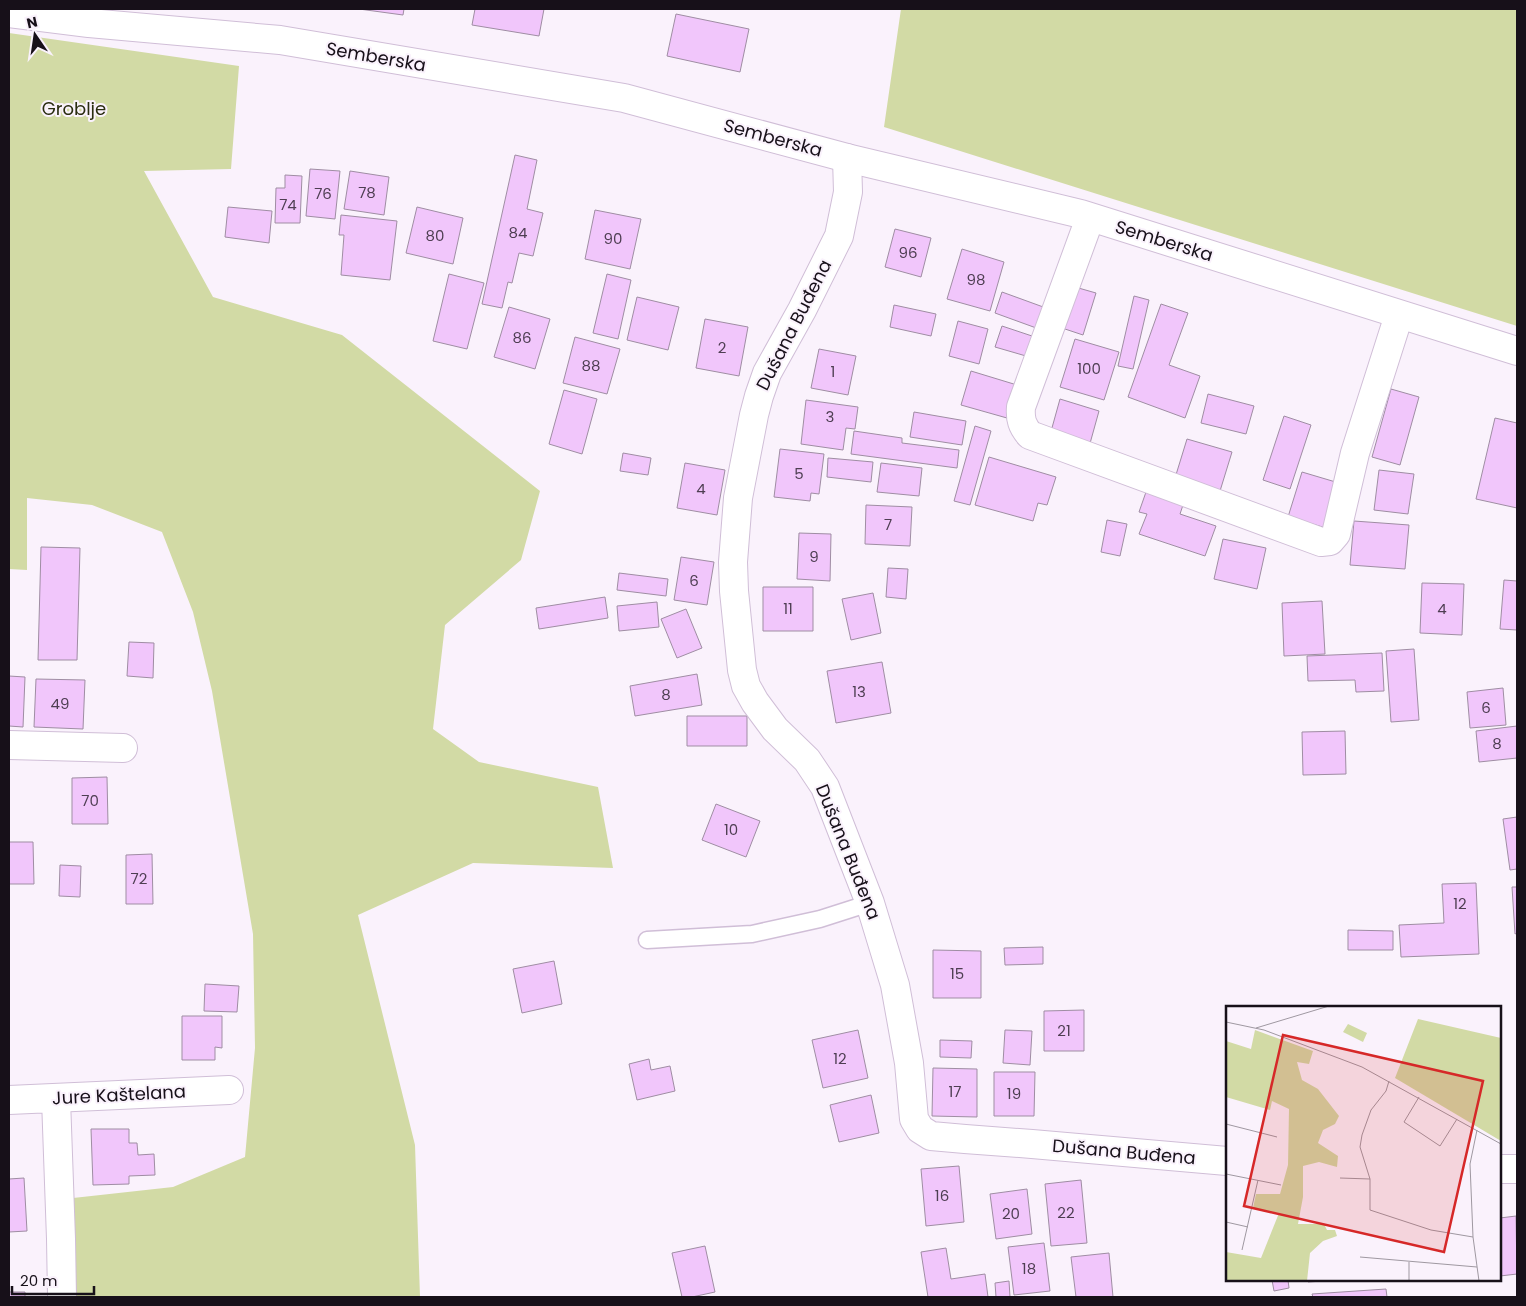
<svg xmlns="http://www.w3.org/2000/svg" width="1526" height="1306" font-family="Poppins,sans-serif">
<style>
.green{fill:#d2daa5}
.building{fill:#f1c6fb;stroke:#9f8da3}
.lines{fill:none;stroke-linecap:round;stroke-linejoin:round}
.service-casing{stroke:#d0bed7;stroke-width:19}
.minor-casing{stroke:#d0bed7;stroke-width:30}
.secondary-casing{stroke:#d0bed7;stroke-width:30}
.service{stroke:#fff;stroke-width:16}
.minor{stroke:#fff;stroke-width:28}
.secondary{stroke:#fff;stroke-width:28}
.labels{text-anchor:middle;stroke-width:4;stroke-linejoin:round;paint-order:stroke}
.number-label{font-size:15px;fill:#4e3e52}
.street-label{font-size:18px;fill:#171019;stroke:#faf2fc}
.park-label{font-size:18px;fill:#2a2d10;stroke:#faf2fc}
.inset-road{fill:none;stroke:#9f98a1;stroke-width:1}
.view{fill:#d62828;fill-opacity:0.15;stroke:#d62828;stroke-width:2.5}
.inset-edge{fill:none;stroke:#171019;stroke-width:2.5}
</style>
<rect width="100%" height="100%" fill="#faf2fc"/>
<path class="green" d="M901,9H1517V326L884,127Z
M9,33L239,66L231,169L144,171L213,297L342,335L540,491L521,560L445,625L433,729L479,762L598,787L613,868L473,863L358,915L415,1145L420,1297H68L64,1199L173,1187L245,1157L255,1048L253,934L212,691L193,612L162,532L92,505L27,498V570L9,569Z"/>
<path class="building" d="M359,9H404L403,15Z
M475,9H544L539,36L472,25Z
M676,14L749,29L740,72L667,56Z
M515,155L537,160L527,209L543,213L533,256L519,253L512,283L508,282L502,308L482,304Z
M310,169L340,171L335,219L306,216Z
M350,171L389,177L384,215L344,209Z
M285,175L302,176L300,223H275L276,188H285Z
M228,207L272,211L269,243L225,237Z
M417,207L463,218L453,264L406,253Z
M595,210L641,219L630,269L585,259Z
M341,215L397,221L390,280L341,275L344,235H339Z
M895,229L931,238L921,277L885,267Z
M962,249L1004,262L990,311L947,299Z
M449,274L484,283L467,349L433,341Z
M607,274L631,280L618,339L593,333Z
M1075,287L1096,293L1083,335L1062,328Z
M1002,292L1046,308L1039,329L995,313Z
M1134,296L1149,300L1133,369L1118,366Z
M637,297L679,307L668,350L627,340Z
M1161,304L1188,313L1169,365L1200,376L1185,418L1128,397Z
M894,305L936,314L931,336L890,327Z
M509,307L550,319L535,369L494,357Z
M705,319L748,327L739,376L696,368Z
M958,321L988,329L979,364L949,356Z
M1002,326L1032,336L1026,356L995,347Z
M575,337L620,349L607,394L563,383Z
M1075,339L1119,352L1104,400L1060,387Z
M819,349L856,356L848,395L811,388Z
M971,371L1017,385L1007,418L961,405Z
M1391,389L1419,397L1400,465L1372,457Z
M564,390L597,399L582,454L549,444Z
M1208,394L1254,406L1246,434L1201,423Z
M1060,399L1099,411L1089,447L1050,435Z
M806,400L858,407L855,429L846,428L843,450L801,444Z
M914,412L966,421L962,445L910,437Z
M1284,416L1311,425L1290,489L1263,480Z
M1495,418L1517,423V508L1476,499Z
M975,426L991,431L970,505L954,501Z
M854,431L902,438V443L959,450L957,468L851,454Z
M1187,439L1232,452L1220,491L1175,478Z
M780,449L824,454L819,494L811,493L810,501L774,497Z
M623,453L651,458L648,475L620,471Z
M989,457L1056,477L1047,505L1038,503L1033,521L975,505Z
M828,458L873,462L871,482L827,477Z
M685,463L725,470L717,515L677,508Z
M881,463L922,468L919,496L877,492Z
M1379,470L1414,474L1408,514L1374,510Z
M1302,472L1339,483L1326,528L1288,517Z
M1146,492L1183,505L1180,514L1216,526L1205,556L1139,534L1147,514L1139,512Z
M866,505L912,507L910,546L865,544Z
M1107,520L1127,524L1120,556L1101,552Z
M1354,521L1409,525L1405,569L1350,565Z
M799,533L831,534L830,581L797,579Z
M1223,539L1266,548L1257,589L1214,579Z
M41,547L80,548L77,660H38Z
M681,557L714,562L707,605L674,600Z
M888,568L908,569L906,599L886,597Z
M619,573L668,579L666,596L617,590Z
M1504,580L1517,581V630L1500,629Z
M1422,583L1464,584L1462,635L1420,633Z
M763,587H813V631H763Z
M873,593L881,633L851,640L842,599Z
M605,597L608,618L539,629L536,608Z
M1322,601L1325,654L1284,656L1282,603Z
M657,602L659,627L619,631L617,606Z
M686,609L702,648L677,658L661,619Z
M129,642L154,643L153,678L127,676Z
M1414,649L1419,720L1391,722L1386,651Z
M1382,653L1384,691L1356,692L1355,680L1308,681L1307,656Z
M882,662L891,713L836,723L827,671Z
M697,674L702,705L635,716L630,686Z
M9,676L25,677L23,727L9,726Z
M36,679L85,680L83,729L34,727Z
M1503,688L1506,725L1470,728L1467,692Z
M687,716H747V746H687Z
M1517,726V758L1479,762L1476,731Z
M1345,731L1346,774L1303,775L1302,732Z
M107,777L108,824H72V778Z
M716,804L760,821L746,857L702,840Z
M1517,817V869L1510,870L1503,819Z
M9,842H33L34,884H9Z
M152,854L153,904H126V855Z
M60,865L81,866L80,897L59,896Z
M1476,883L1479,954L1401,957L1399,925L1444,923L1442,884Z
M1512,887H1517V933L1515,934Z
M1348,930L1393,931V950H1348Z
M1043,947V964L1005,965L1004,948Z
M933,950L981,951V998H933Z
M554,961L562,1004L522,1013L513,969Z
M205,984L239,986L237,1012L204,1011Z
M1084,1010V1051H1044V1011Z
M182,1016H222V1048L215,1047V1060H182Z
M858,1030L868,1078L823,1088L812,1040Z
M1005,1030L1032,1031L1030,1065L1003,1063Z
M940,1040L972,1041L971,1058L940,1057Z
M649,1059L651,1070L670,1066L675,1091L637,1100L629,1064Z
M933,1068L977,1069V1117L932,1116Z
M994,1072H1035L1034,1116H994Z
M871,1095L879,1133L839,1142L830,1105Z
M91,1129H129V1143H137L138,1155L154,1154L155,1175L129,1176V1184L93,1185Z
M959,1166L964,1222L926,1226L921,1169Z
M24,1178L27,1231L9,1232V1179Z
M1081,1180L1087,1243L1051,1246L1045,1184Z
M1027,1189L1032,1234L996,1239L990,1194Z
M1516,1216L1517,1274L1500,1276V1218Z
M1044,1243L1050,1291L1014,1295L1008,1247Z
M705,1246L715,1292L692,1297H682L672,1253Z
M946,1248L951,1279L985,1274L988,1297H928L921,1252Z
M1109,1253L1113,1297H1076L1071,1257Z
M1272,1280H1288L1289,1288L1274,1291Z
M1308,1280H1337L1308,1282Z
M1009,1281L1010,1297H996L995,1283Z
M1386,1289L1387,1297H1313L1312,1294Z
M9,1292H25V1297H9Z"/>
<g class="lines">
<defs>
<path id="service" d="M647,940L752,934L820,919L870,903"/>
<path id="minor" d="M847,158L848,192L839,236L802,310L767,373L759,396L754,415L738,498L733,562L734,591L742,670L746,686L755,702L775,729L807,760L825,787L870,903L895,985L909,1063L914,1119L920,1129L931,1136L965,1139L1032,1144L1227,1161
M1090,218L1021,407C1020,419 1022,426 1030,435L1321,542L1330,541L1336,534L1355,453L1399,315
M9,745L123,748
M56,1099L61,1239L62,1297
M9,1100L229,1090
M1500,1169H1517"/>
<path id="secondary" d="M9,13L89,23L280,40L624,98L847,158L1081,214L1517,351"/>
</defs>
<use href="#service" class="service-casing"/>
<use href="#minor" class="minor-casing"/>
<use href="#secondary" class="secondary-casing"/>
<use href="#service" class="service"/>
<use href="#minor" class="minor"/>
<use href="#secondary" class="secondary"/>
</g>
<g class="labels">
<g class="number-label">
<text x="367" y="198">78</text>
<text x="323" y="199">76</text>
<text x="288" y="210">74</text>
<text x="518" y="238">84</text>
<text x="435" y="241">80</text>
<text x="613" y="244">90</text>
<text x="908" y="258">96</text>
<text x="976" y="285">98</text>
<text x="522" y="343">86</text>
<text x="722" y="353">2</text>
<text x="591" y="371">88</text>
<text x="1089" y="374">100</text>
<text x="833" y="377">1</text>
<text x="830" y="422">3</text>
<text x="799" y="479">5</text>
<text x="701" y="494">4</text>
<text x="888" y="530">7</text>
<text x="814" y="562">9</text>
<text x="694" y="586">6</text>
<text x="788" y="614">11</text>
<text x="1442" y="614">4</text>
<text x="859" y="697">13</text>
<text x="666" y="700">8</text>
<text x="60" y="709">49</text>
<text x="1486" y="713">6</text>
<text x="1497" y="749">8</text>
<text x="90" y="806">70</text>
<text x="731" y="835">10</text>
<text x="139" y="884">72</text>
<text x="1460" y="909">12</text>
<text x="957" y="979">15</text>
<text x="1064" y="1036">21</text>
<text x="840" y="1064">12</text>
<text x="955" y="1097">17</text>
<text x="1014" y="1099">19</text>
<text x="942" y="1201">16</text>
<text x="1066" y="1218">22</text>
<text x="1011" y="1219">20</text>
<text x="1029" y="1274">18</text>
</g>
<g class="street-label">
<text transform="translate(376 57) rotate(10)" y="6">Semberska</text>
<text transform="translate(773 138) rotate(15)" y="6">Semberska</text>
<text transform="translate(1164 241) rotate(17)" y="6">Semberska</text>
<text transform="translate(794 325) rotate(-63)" y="6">Dušana Buđena</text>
<text transform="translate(848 852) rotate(68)" y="6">Dušana Buđena</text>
<text transform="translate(119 1095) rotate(-3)" y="6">Jure Kaštelana</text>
<text transform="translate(1124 1152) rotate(5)" y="6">Dušana Buđena</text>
</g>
<g class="park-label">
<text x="74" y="115">Groblje</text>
</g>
</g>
<g transform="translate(1226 1006)">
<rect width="275" height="275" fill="#faf2fc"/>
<path d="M192,13L275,32V135L169,72ZM122,18L141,27L137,36L117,26ZM29,24L87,45L83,58L71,56L76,74L92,83L113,110L109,118L97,124L92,137L112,150L111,161L93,156L77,160V191L72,218H98L101,224H109L111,230L97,235L84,247L81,275H0V246L35,252L53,207L27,202L30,188H54L62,159L63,103L46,95L44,104L0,91V35L25,43Z" fill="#d2daa5"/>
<path class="inset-road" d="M0,16L38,24L136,61L275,138M30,22L103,0M163,75L160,85L145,104L136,129L134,141L144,173V204L205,224L247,231M193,91L178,116L214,140L231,113M0,118L51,131M251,124L244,158L247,231L253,275M0,168L55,179M114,172L144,173M0,216L22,221M16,244L32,174M134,251L251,261M183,256V275"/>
<path class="view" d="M57,29L257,75L218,246L18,200Z"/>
<rect width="275" height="275" class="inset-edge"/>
</g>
<rect width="1526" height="1306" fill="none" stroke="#171019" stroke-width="20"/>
<g transform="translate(35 35) rotate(347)" stroke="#faf2fc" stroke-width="4" paint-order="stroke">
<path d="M0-4L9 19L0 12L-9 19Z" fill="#171019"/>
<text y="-8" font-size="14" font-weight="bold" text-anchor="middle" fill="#171019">N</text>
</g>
<path d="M12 1286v8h82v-8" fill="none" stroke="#171019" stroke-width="2.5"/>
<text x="20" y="1286" font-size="15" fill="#171019" stroke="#faf2fc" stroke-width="4" paint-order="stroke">20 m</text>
</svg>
